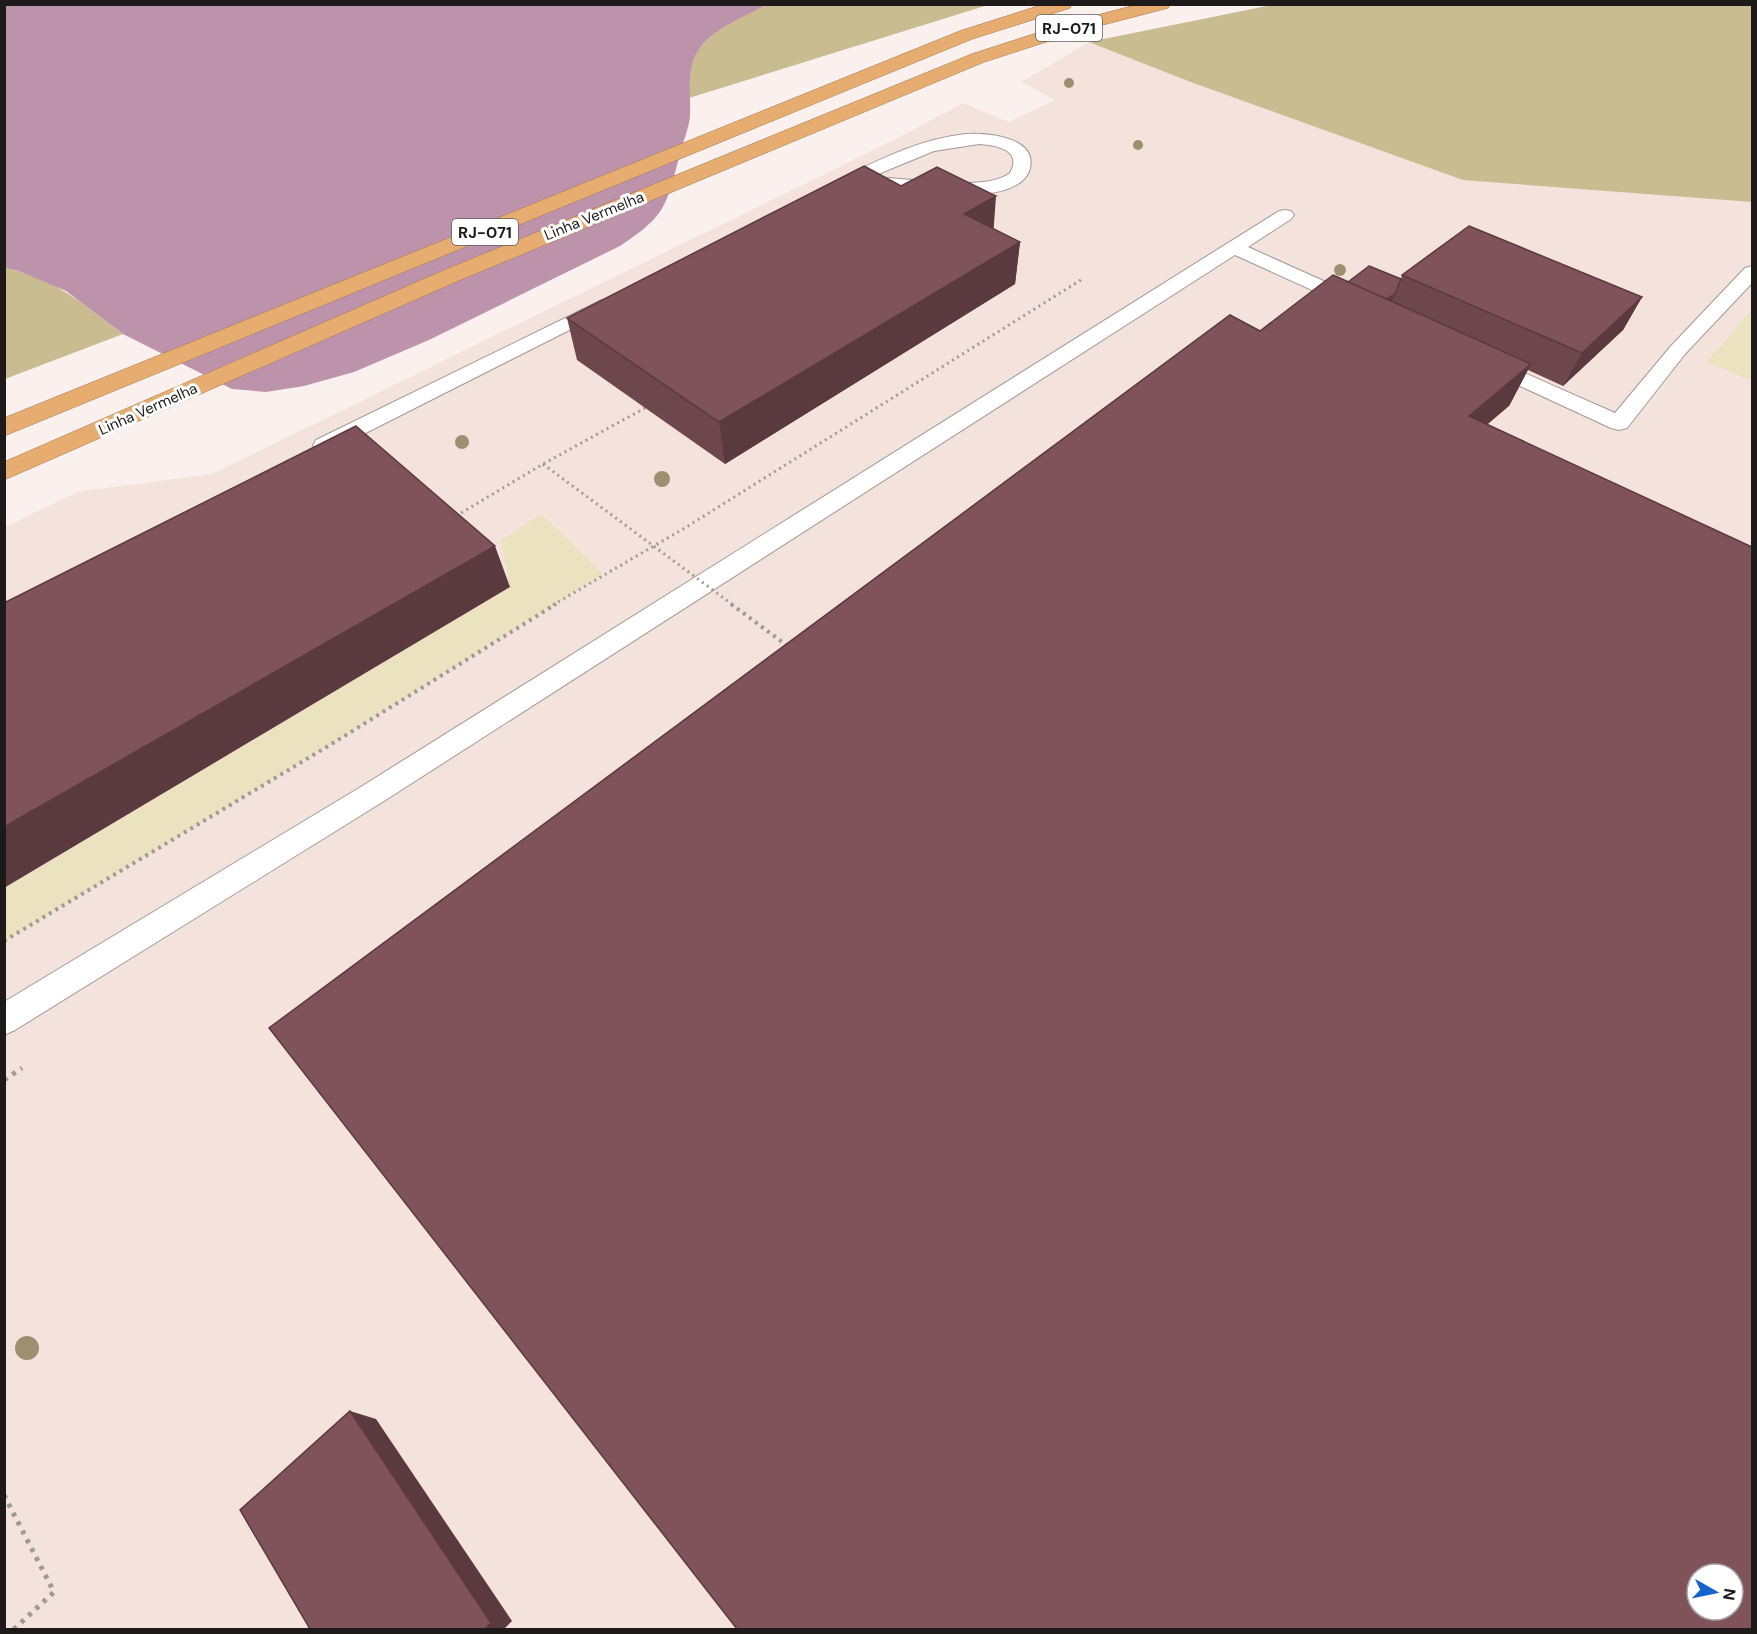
<svg xmlns="http://www.w3.org/2000/svg" width="1757" height="1634" font-family="'DM Sans',sans-serif">
<style>
.built{fill:#f4e2dd;fill-rule:evenodd}
.green{fill:#ebe2c0}
.forest{fill:#c8bc90}
.water{fill:#bd93ac}
.lines{fill:none;stroke-linecap:round;stroke-linejoin:round}
.service-casing{stroke:#a19996;stroke-width:2}
.motorway-casing{stroke:#a07951;stroke-width:1}
.path-far2{stroke:#a09a97;stroke-width:3;stroke-dasharray:2 4;stroke-linecap:butt}
.path-far1{stroke:#a09a97;stroke-width:4;stroke-dasharray:3 4.5;stroke-linecap:butt}
.path{stroke:#a09a97;stroke-width:5;stroke-dasharray:4 6;stroke-linecap:butt}
.service{fill:#fff;fill-rule:evenodd}
.motorway{fill:#e7ac6f;fill-rule:evenodd}
.path-bridge-far1{stroke:#a09a97;stroke-width:3;stroke-dasharray:2 4;stroke-linecap:butt}
.path-bridge{stroke:#a09a97;stroke-width:4;stroke-dasharray:3 4.5;stroke-linecap:butt}
.tree{fill:#9c9071}
.wall{fill:#6e474d}
.shaded-wall{fill:#5a3a3f}
.building{fill:#80535a;stroke:#5a3a3f;stroke-width:1.5;fill-rule:evenodd}
.labels{text-anchor:middle;stroke-width:6;stroke-linejoin:round;paint-order:stroke}
.far-street-label{font-size:15px;fill:#1d1a19;stroke:#fff}
.shield{fill:#fff;stroke:#615f5e;stroke-width:1.5}
.shield-label{font-size:16px;font-weight:bold;fill:#1d1a19}
</style>
<rect width="100%" height="100%" fill="#faf1ee"/>
<path class="built" d="M1272,5H1752V1629L5,1630V527L77,492L212,474L896,139L963,103L1009,122L1055,100L1021,82L1089,42ZM1697,1574H1733V1610H1697Z"/>
<path class="green" d="M1752,310V381L1707,362Z
M542,514L603,574L330,745L5,941V888L510,587L501,540Z"/>
<path class="forest" d="M766,5H988L689,98C690,86 689,71 693,61C703,32 741,18 766,5Z
M1272,5H1752V202L1463,180L1188,81L1089,42Z
M4,268C51,275 87,307 123,334L5,379Z"/>
<path class="water" d="M4,5H766C744,17 712,29 698,51C686,69 691,93 690,114C690,126 683,141 680,154C666,206 667,215 620,246L429,340L354,372L304,386L266,392L232,389L123,334L66,291L19,271L5,268Z"/>
<g class="lines">
<defs>
<path id="service" d="M966,134C985,133 1037,136 1030,168C1029,175 1022,182 1016,185C985,203 928,189 893,188C880,187 865,190 852,187L836,193L830,192L827,188L830,184C873,163 917,139 966,134ZM979,144C996,145 1023,150 1010,173C984,193 905,177 871,177L934,151Z
M1285,210L1291,211L1294,215L1291,219L1248,247L1348,292L1351,296L1348,300H1334L1235,255L384,801L15,1030L4,1035V1002L364,785L1279,211Z
M1752,266V283L1685,354L1627,428L1619,430L1611,428L1481,368L1478,364L1481,360L1488,358L1495,360L1615,413L1671,346L1745,268Z
M602,300L609,302L612,306L609,310L332,450L324,452L316,450L313,445L316,440Z"/>
<path id="motorway" d="M1045,4H1072L1070,8L972,39L4,436V418L960,31Z
M1140,4H1170L1168,8L1083,30L984,62L458,281L4,480V462L442,271L972,54L1071,22Z"/>
</defs>
<use href="#service" class="service-casing"/>
<use href="#motorway" class="motorway-casing"/>
<path class="path-far2" d="M456,516L543,464L645,408
M553,605L688,526L1084,278"/>
<path class="path-far1" d="M4,941L330,745L556,604"/>
<path class="path" d="M4,1080L22,1068
M4,1495L54,1592L13,1630"/>
<use href="#service" class="service"/>
<use href="#motorway" class="motorway"/>
<path class="path-bridge-far1" d="M543,464L733,605"/>
<path class="path-bridge" d="M731,604L789,647"/>
</g>
<g class="tree">
<circle cx="1069" cy="83" r="5"/>
<circle cx="1138" cy="145" r="5"/>
<circle cx="1340" cy="270" r="6"/>
<circle cx="462" cy="442" r="7"/>
<circle cx="662" cy="479" r="8"/>
<circle cx="27" cy="1348" r="12"/>
</g>
<path class="wall" d="M901,186L993,229L1020,242L1015,284L725,464L577,360L567,318Z
M1402,275L1642,297L1623,330L1563,386L1528,370L1509,406L1260,331L1348,282L1401,279Z"/>
<path class="shaded-wall" d="M996,196L993,238L964,214Z
M1020,242L1015,284L725,464L719,422Z
M1395,294L1390,305L1365,317Z
M1642,297L1623,330L1563,386L1582,353Z
M1531,364L1509,406L1448,458L1469,416Z
M495,546L510,587L4,888V827Z
M350,1411L376,1419L512,1621L504,1629H485Z"/>
<path class="building" d="M864,166L901,186L937,167L996,196L964,214L1020,242L719,422L567,318Z
M1469,226L1642,297L1582,353L1402,275Z
M1369,266L1401,279L1395,294L1387,299L1348,282Z
M1333,275L1531,364L1469,416L1752,547V1629H737L269,1028L1230,315L1260,331ZM1697,1574H1733V1610H1697Z
M356,426L495,546L4,827V603Z
M350,1411L491,1623L485,1629H310L240,1510Z"/>
<g class="labels">
<g class="far-street-label">
<text transform="translate(594 216) rotate(-22)" y="5">Linha Vermelha</text>
<text transform="translate(148 409) rotate(-24)" y="5">Linha Vermelha</text>
</g>
<g class="shield">
<rect x="1036" y="15" width="66" height="26" rx="4.5"/>
<rect x="452" y="219" width="66" height="26" rx="4.5"/>
</g>
<g class="shield-label">
<text x="1069" y="34">RJ-071</text>
<text x="485" y="238">RJ-071</text>
</g>
</g>
<rect width="1757" height="1634" fill="none" stroke="#1d1a19" stroke-width="12"/>
<g transform="translate(1715 1592) rotate(99)"><circle r="28" fill="#ffffff" stroke="#a5a3a3" stroke-width="1.5"/>
<path d="M0-4.5L10 22L0 15L-10 22Z" fill="#1763ce"/>
<text y="-9" font-size="16" font-weight="bold" text-anchor="middle" fill="#1d1a19">N</text>
</g>
</svg>
